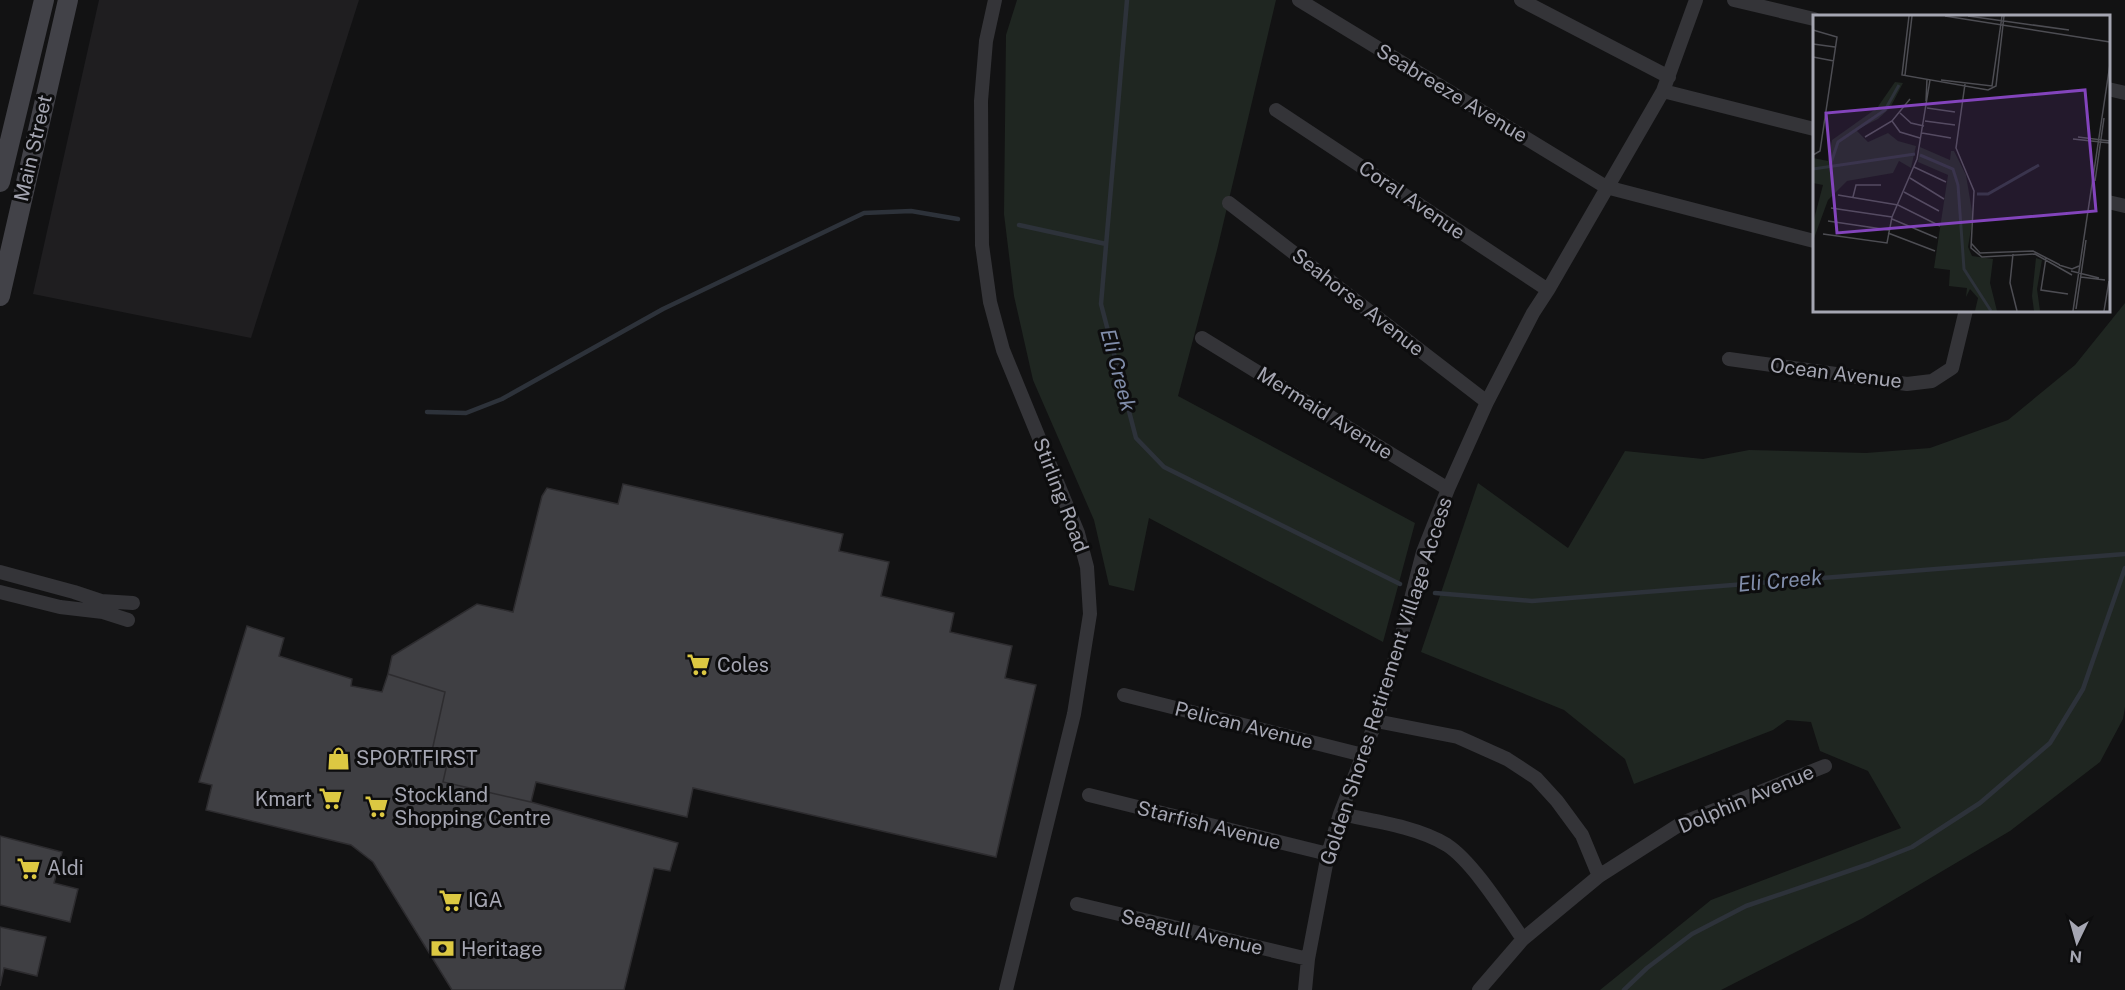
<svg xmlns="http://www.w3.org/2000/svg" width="2125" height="990" font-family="'Public Sans',sans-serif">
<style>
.built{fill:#1f1e20}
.green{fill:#1f2621}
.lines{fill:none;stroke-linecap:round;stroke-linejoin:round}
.stream{stroke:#2d323a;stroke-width:4.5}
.building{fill:#3f3f43;stroke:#2d2c2f;stroke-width:1.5}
.minor{stroke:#343438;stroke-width:14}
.secondary{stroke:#424248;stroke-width:20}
.labels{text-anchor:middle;stroke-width:6;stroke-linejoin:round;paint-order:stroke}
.street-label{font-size:20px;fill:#a5a6b2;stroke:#0d0d0e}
.poi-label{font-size:20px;fill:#a5a6b2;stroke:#0d0d0e;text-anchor:start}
.water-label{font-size:21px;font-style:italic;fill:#808daa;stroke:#0d0d0e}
.inset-river{fill:none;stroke:#2d323a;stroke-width:3}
.inset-road{fill:none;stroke:#4d4d53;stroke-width:1.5}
.view{fill:#8344bc;fill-opacity:0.15;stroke:#8344bc;stroke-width:3}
.inset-edge{fill:none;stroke:#a5a6b2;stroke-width:3}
</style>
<rect width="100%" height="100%" fill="#121213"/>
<path class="built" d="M99,0H359L251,338L33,294Z"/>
<path class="green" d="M1017,0H1276L1217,250L1178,396L1415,523L1383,642L1149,518L1134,591L1109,585L1094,520L1033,380L1014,296L1004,214L1006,35Z
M2125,303V707L2123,719L2100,762L2010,831L1863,918L1721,990H1600L1711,900L1901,828L1868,771L1820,751L1811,722L1787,720L1773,730L1634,784L1625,759L1564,710L1421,652L1478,483L1568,548L1625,451L1703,459L1749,450L1866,453L1930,448L2008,420L2075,365Z"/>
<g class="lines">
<path class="stream" d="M1127,0L1101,304L1136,438L1164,467L1400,584
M1019,225L1106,244
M427,412L466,413L502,399L663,309L864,213L911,211L958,219
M1435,593L1532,601L2125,554
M1624,990L1647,968L1692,934L1746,906L1869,864L1912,847L1980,803L2050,743L2083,689L2125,568"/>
</g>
<path class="building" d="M623,484L843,534L839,551L889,562L881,596L954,613L950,632L1012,646L1005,678L1036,685L996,857L693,788L687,817L536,782L531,802L443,782L447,764L430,760L445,692L388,674L392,656L477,604L513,612L542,496L547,488L618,504Z
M247,626L284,638L279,656L352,679L351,686L382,692L388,674L445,692L430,760L447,764L443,782L531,802L678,843L670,871L654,868L624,990H452L373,862L351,845L206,810L212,785L199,782Z
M0,836L62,852L54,883L78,889L70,922L0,905Z
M0,927L46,937L37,976L4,968L0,986Z"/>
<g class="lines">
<path class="minor" d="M995,0L986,41L981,101L982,245L990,302L1003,350L1078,533L1087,567L1090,614L1074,714L1006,990
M1299,0L1606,187L1814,241
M1521,0L1669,77
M1734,0L1814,19
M2108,89L2125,93
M1663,91L1814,129
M1276,110L1548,290
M2108,202L2125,206
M1229,203L1487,402
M1202,338L1448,489
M1729,359L1907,384L1932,381L1952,368L1966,310
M0,572L74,592L101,601L133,603
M0,592L60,607L103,612L128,620
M1124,695L1363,755
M1376,721L1458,737L1507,759L1536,778L1557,801L1582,835L1599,876
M1089,795L1328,854
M1340,814C1374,821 1418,827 1447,845C1473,862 1504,912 1523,939
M1077,904L1308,959
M1305,990L1308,959L1328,854L1340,814L1376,721L1400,642L1423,552L1448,489L1487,402L1533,313L1548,290L1663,91L1696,0
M1479,990L1523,939L1599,876L1682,823L1825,766"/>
<path class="secondary" d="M0,182L44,0
M0,296L68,0"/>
</g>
<defs>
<symbol id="supermarket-bare" viewBox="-9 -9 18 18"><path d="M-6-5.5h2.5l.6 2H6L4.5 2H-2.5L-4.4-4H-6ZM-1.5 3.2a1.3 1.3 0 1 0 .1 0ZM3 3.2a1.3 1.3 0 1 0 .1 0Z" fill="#dcc842" stroke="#0d0d0e" stroke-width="2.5" paint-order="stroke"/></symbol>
<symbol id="shop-bare" viewBox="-9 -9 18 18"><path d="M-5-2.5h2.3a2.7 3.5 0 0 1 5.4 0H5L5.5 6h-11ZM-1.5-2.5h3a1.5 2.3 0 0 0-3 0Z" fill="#dcc842" stroke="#0d0d0e" stroke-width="2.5" paint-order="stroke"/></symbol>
<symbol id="bank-bare" viewBox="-9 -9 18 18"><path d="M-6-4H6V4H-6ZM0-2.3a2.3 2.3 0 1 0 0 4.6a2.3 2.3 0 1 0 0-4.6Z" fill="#dcc842" stroke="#0d0d0e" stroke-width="2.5" paint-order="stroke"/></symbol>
</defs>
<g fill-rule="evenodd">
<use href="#supermarket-bare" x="682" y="648" width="33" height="33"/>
<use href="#shop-bare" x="322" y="742" width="33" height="33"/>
<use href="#supermarket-bare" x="314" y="782" width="33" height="33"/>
<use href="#supermarket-bare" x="360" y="790" width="33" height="33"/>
<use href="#supermarket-bare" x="12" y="852" width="33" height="33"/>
<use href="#supermarket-bare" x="434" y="884" width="33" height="33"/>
<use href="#bank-bare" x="426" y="932" width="33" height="33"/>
</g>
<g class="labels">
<g class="street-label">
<text transform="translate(1452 93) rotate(31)" y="7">Seabreeze Avenue</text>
<text transform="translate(33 148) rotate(-77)" y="7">Main Street</text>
<text transform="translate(1412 200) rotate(34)" y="7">Coral Avenue</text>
<text transform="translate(1358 302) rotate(38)" y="7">Seahorse Avenue</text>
<text transform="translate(1836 373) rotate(7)" y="7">Ocean Avenue</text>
<text transform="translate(1325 413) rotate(32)" y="7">Mermaid Avenue</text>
<text transform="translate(1061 495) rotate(69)" y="7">Stirling Road</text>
<text transform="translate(1386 681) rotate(-72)" y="7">Golden Shores Retirement Village Access</text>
<text transform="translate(1244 725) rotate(14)" y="7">Pelican Avenue</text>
<text transform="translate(1746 799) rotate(-23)" y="7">Dolphin Avenue</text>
<text transform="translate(1209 825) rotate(14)" y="7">Starfish Avenue</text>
<text transform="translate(1192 932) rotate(13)" y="7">Seagull Avenue</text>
</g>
<g class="poi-label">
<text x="717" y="672">Coles</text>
<text x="356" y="765">SPORTFIRST</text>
<text x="394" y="802">Stockland<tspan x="394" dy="23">Shopping Centre</tspan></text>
<text x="312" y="806" text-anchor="end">Kmart</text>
<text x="47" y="875">Aldi</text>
<text x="468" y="907">IGA</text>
<text x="461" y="956">Heritage</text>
</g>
<g class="water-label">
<text transform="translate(1118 370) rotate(75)" y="7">Eli Creek</text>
<text transform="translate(1780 581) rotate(-5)" y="7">Eli Creek</text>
</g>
</g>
<g transform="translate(1813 15)">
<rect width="297" height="297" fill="#121213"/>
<path d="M82,67L90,68L77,93L65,104L43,115L55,127L75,118L85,126L103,131L98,153L86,146L80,158L34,166L15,185L0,226V208L10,170L0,168V143L15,146L19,125L64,93ZM107,132L137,145L138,136H141L153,160L160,202L155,232L159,241L180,244L177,268L184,296H162L165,283L157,274L153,282L154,273L136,271L137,255L121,253L135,160L105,147ZM223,243L229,245L224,274L227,296H221L219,281Z" fill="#1f2621"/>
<path class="inset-river" d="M107,140L140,154L145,170L151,254L178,296M17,151L25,127L72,95L86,70M0,154L102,139M164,179H175L226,150"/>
<path class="inset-road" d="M96,1L89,60L175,75L183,71L191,1M132,1L297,27M155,1L256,15M0,15L24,22L7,136L0,140M0,29L22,32M0,42L21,46M92,60L99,1M128,65L179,71L189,1M152,69L143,133L161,176L158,233L169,242L222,239L259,260M113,86L114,64M114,93L142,97M87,98L98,108L111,111M79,106L87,117L107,123M112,106L142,110M109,118L138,123M52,122L79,106L97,84M265,122L297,126M260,124L297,128M101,152L133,167M97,163L131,184M282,166L291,103M91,177L126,196M25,180L85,190L127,211M40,182L43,170H68M18,193L79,202M79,204L124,223M15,206L76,215M75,218L122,236M10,219L74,228L79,202L104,144L117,65M158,228L167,238L220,236L247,250M200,239L197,268L204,296M233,243L228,275L255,279M246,250L259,254L266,251M258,256L286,263M268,262L292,265M263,294L273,225M260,296L297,49M291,296L296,266"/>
<path class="view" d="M272,75L283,196L24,218L13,98Z"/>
<rect width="297" height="297" class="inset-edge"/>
</g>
<g transform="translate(2077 942) rotate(185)" stroke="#0d0d0e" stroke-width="4.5" paint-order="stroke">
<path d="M0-4.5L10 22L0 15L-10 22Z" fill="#a5a6b2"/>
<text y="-9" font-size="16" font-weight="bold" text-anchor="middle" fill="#a5a6b2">N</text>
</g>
</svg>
